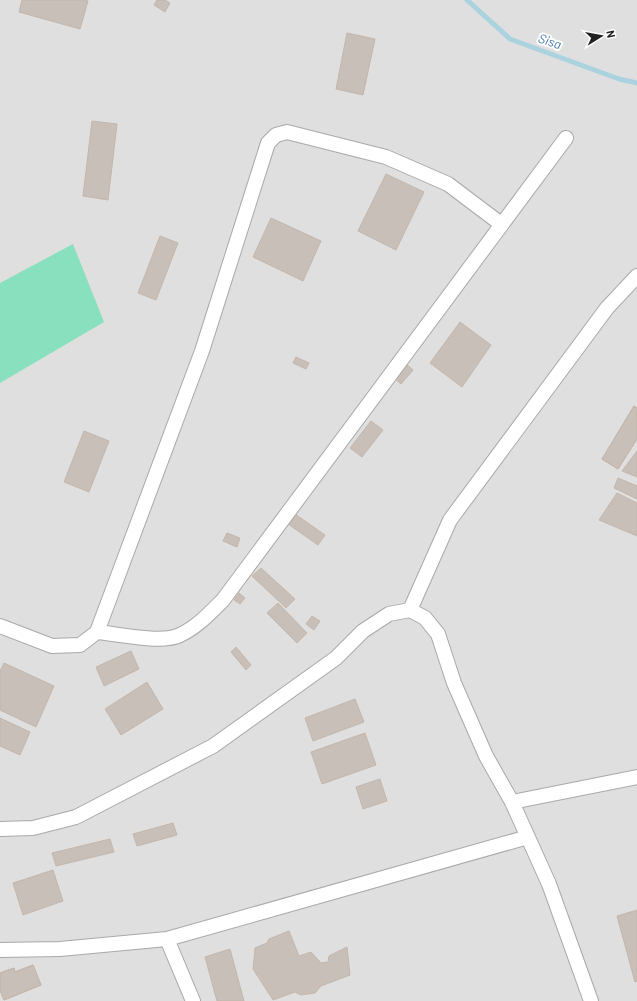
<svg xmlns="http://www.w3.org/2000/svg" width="637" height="1001" font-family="Barlow,sans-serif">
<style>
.residential{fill:#e0dfdf}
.pitch{fill:#88e0be}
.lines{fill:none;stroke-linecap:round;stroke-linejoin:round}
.stream{stroke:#aad3df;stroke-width:5}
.building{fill:#c7bfb8;stroke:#c4b6ab}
.minor-casing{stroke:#a9a9a9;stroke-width:16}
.minor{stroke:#fff;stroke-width:14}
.labels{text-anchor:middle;stroke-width:4;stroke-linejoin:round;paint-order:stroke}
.water-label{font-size:13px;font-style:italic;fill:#4a7aab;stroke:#fff}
</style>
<rect width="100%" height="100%" fill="#f2efe9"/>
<path class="residential" d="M0,0H637V1001H0Z"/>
<path class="pitch" d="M73,244L104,322L0,383V283Z"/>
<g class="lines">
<path class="stream" d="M467,0L510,39L619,79L637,83"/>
</g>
<path class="building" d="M22,0H83L88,1L80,29L19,12Z
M157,0H165L170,3L165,12L154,5Z
M347,33L375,39L363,95L336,89Z
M92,121L117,124L108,200L83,196Z
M386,174L424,192L396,250L358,231Z
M271,218L321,241L303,281L253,257Z
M160,236L178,243L156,300L138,293Z
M460,322L491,345L462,387L430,363Z
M296,357L309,363L306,369L293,363Z
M405,363L413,370L401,384L393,377Z
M634,406L637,408V439L618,469L602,459Z
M634,406L637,408V439L618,469L602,459Z
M371,421L383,430L362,457L350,448Z
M84,431L109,441L89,492L64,482Z
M637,451V477L622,471Z
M618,478L637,486V499L614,488Z
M617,493L637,503V536L599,520Z
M295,514L325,535L318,545L288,524Z
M227,533L240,538L237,547L223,541Z
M261,568L295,599L286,608L252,576Z
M239,593L245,598L240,604L234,600Z
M278,603L307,633L297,643L267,613Z
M312,616L320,621L314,630L306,624Z
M236,647L251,665L246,670L231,652Z
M131,651L139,669L104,686L96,667Z
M4,663L54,686L36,727L0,710V671Z
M147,682L163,709L121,735L105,709Z
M355,699L364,722L313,741L305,718Z
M0,718L30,732L20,755L0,746Z
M365,733L376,765L322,784L311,752Z
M380,779L387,801L363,809L356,787Z
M173,823L177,835L137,846L133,834Z
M110,839L114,852L56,866L52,853Z
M53,870L63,901L23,915L13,883Z
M637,910V981L635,982L617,916Z
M289,931L299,956L311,952L321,963L328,962L329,956L347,947L350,975L321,986L315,993L301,995L295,992L273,1000L253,969L255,948L267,943L269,939Z
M230,949L244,1001H217L205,957Z
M33,965L41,985L4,1000L0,990V973L14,968L15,972Z
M33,965L41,985L4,1000L0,990V973L14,968L15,972Z"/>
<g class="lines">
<defs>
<path id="minor" d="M410,610L450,520L607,308L637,276
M0,626L52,646L80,645L97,632L202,351L268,143L276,135L287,132L386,157L448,184L501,224
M97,632C118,634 162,644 180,635C197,627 210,613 223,600L566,138
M512,802L637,777
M0,829L33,828L76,817L213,746L336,658L363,631L389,614L410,610L425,618L438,634L454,683L486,756L512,802L549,884L591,1001
M167,939L193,1001
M0,950L60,949L167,939L528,837"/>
</defs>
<use href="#minor" class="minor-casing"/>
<use href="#minor" class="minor"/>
</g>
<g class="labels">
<g class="water-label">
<text transform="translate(550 41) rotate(19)" y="5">Sisa</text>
</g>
</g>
<g transform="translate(601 36) rotate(79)" stroke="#ffffff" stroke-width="3" paint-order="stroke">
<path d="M0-3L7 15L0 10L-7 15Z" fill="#222222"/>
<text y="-6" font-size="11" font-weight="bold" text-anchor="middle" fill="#222222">N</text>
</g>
</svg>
